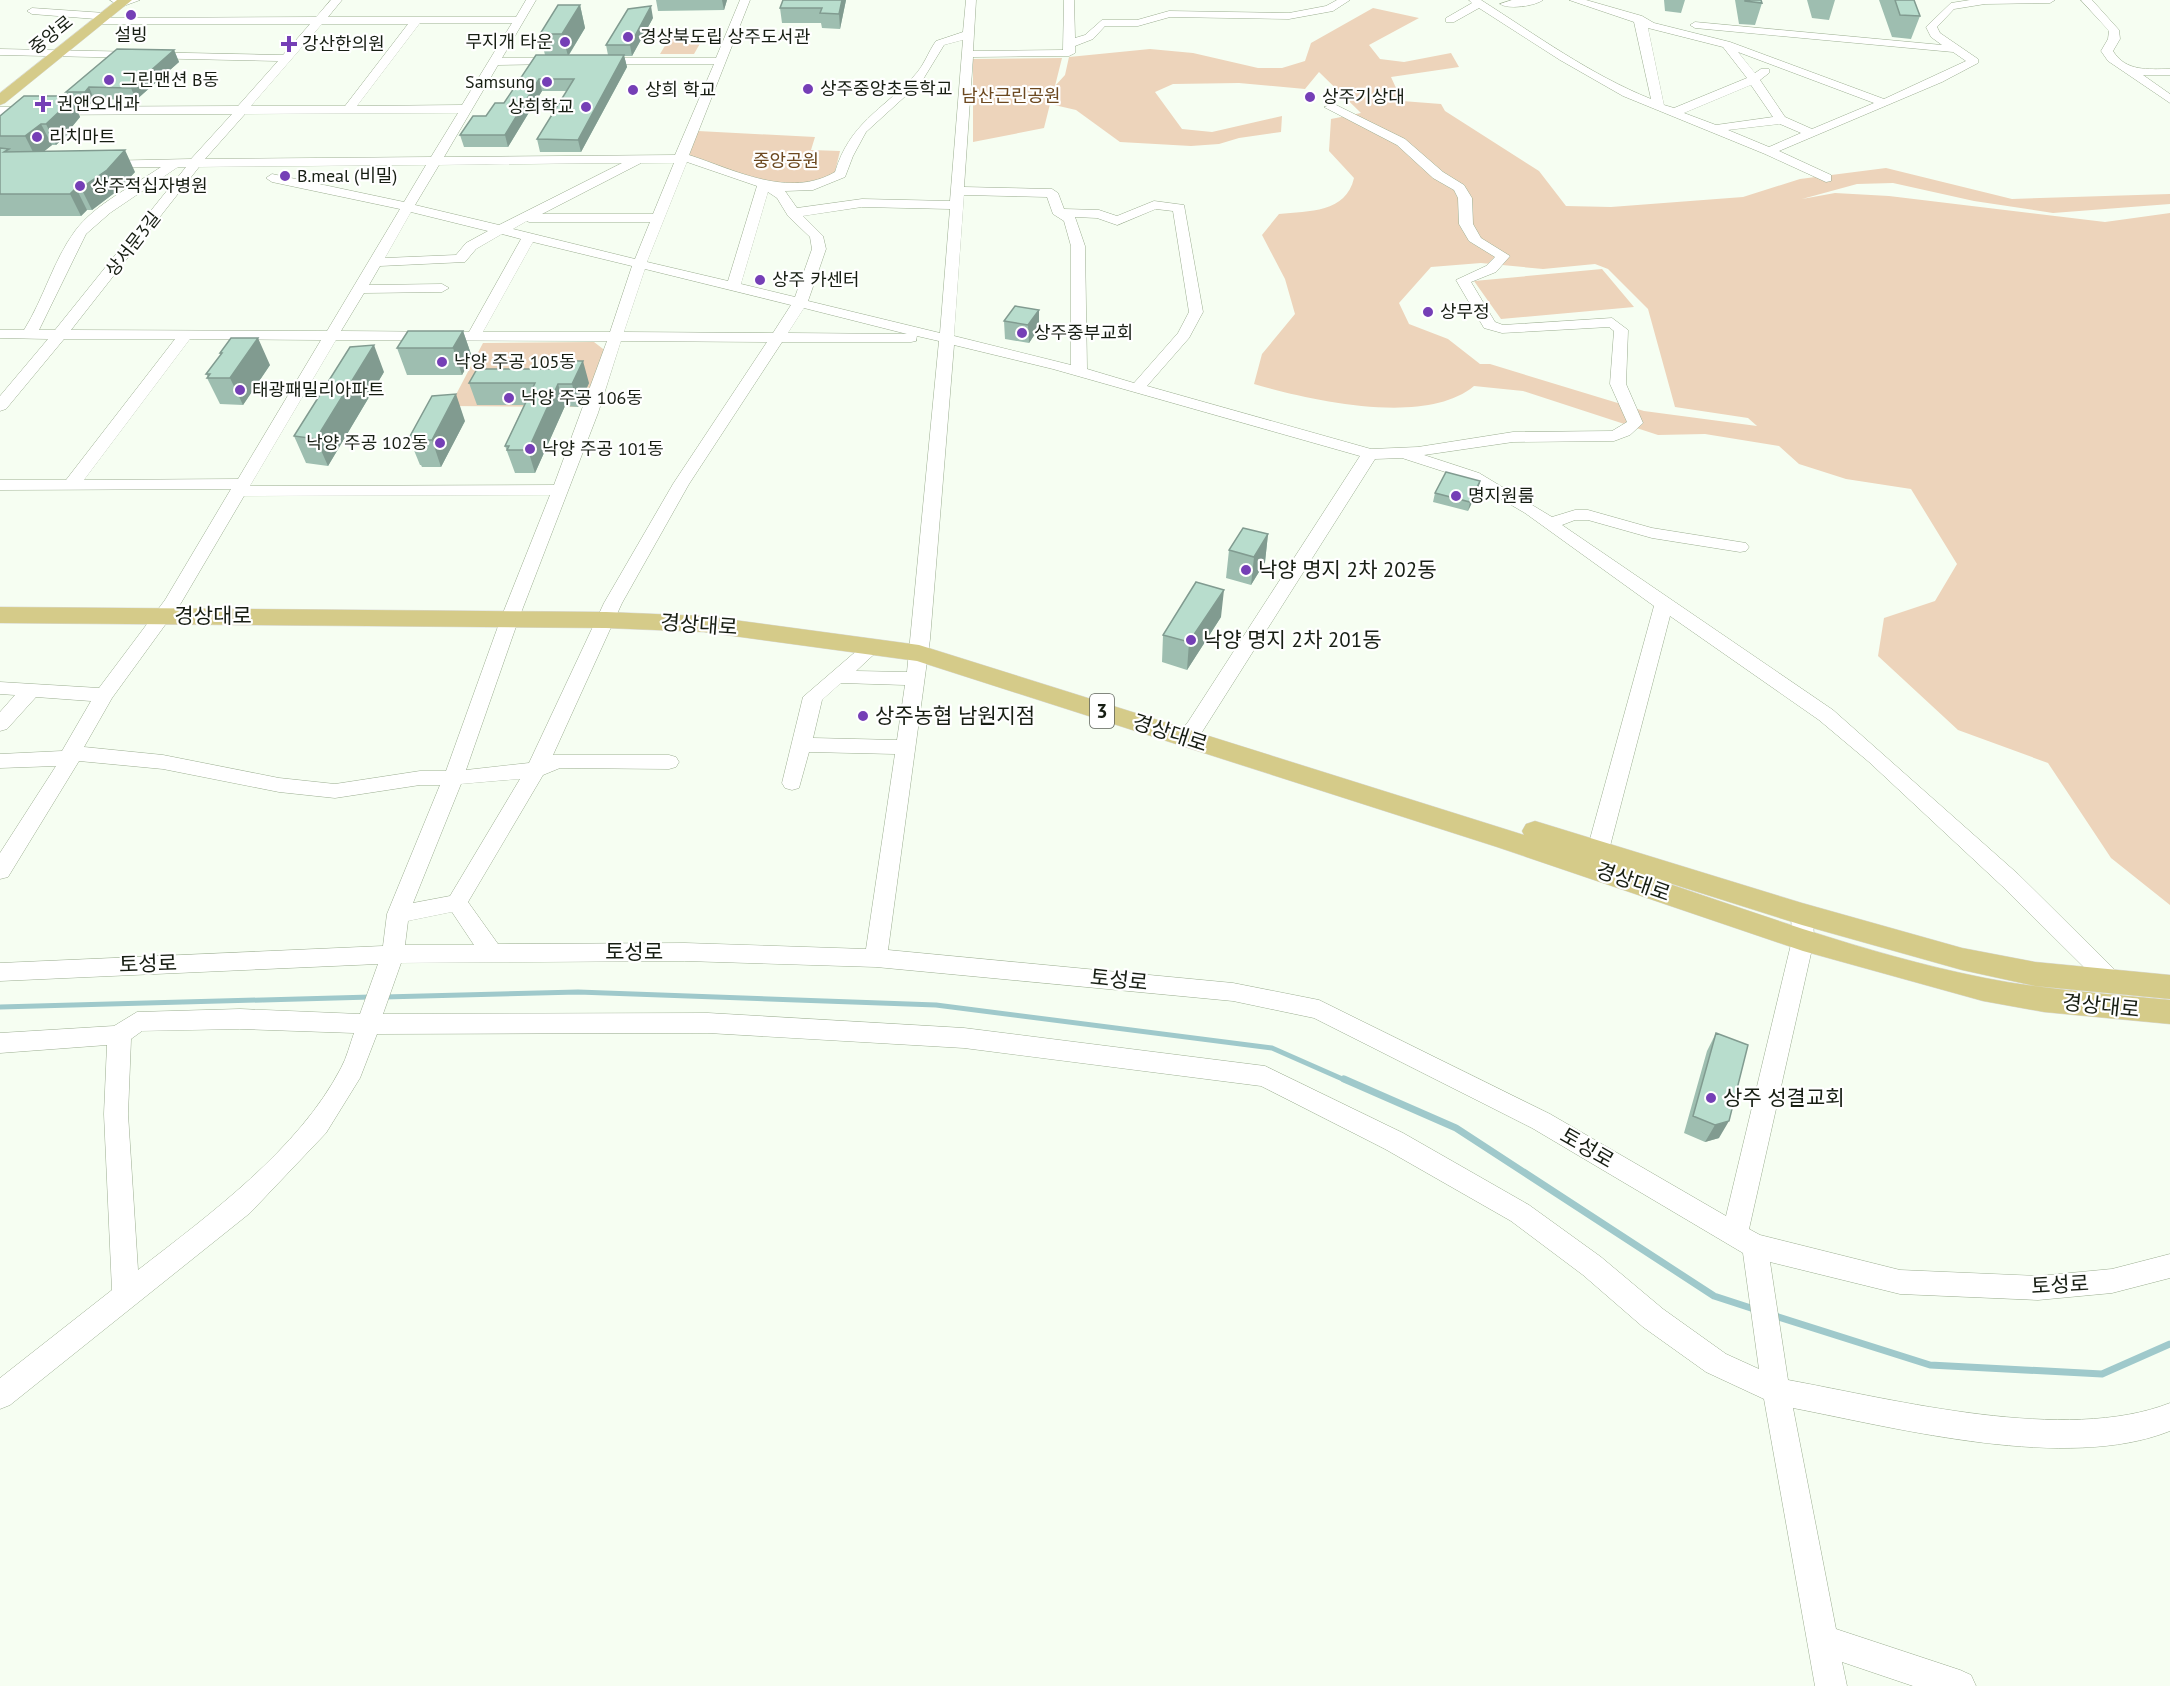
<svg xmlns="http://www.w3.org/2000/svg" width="2170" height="1686" font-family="'PT Sans','Noto Sans KR',sans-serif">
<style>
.green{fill:#edd4bb;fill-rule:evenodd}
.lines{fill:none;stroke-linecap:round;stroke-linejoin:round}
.stream-far1{stroke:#9fc9cb;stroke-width:5}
.stream{stroke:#9fc9cb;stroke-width:7}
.minor-casing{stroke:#9cae91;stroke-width:1}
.major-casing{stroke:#dadbd9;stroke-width:1}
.minor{fill:#fff;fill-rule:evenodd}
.major{fill:#d5cb89;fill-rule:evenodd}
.wall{fill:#9ebeb0}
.shaded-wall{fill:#819b90}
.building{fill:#b8ddcd;stroke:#819b90;stroke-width:1.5}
.poi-dot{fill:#753fb6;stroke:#fff;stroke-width:2}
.labels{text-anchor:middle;stroke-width:4.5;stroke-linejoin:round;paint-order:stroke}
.far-street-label{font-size:18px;fill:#171e13;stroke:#fff}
.far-poi-label{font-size:18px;fill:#171e13;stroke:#fff;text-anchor:start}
.far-park-label{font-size:18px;fill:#6c481f;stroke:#fff}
.shield{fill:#fff;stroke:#5d625a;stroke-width:1.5}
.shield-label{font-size:20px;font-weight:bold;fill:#171e13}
.poi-label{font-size:21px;fill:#171e13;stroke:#fff;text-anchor:start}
.street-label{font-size:21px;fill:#171e13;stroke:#fff}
</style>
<rect width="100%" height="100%" fill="#f6fef2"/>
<path class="green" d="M1373,8L1419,18L1369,45L1380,59L1404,62L1451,53L1459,67L1391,77L1402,101L1441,104L1445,111L1539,171L1566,206L1611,207L1743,197L1800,179L1886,168L2012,199L2170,194V204L2053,213L1974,201L1893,183L1857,184L1802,199L1835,193L1889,196L2105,222L2170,213V905L2111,858L2048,763L1958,730L1878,656L1884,618L1935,601L1957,564L1911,489L1846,479L1799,464L1779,446L1705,434L1658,435L1523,391L1474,386C1425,427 1310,400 1254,384L1262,354L1295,314L1285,279L1262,235L1279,214C1309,211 1346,213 1354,178L1329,151L1331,119L1361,113L1319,72L1305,89L1239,83L1173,84L1155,92L1182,129L1212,132L1282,116L1281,132L1239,138L1219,144L1191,146L1120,142L1076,110L1050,104L1044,128L973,142V59L1062,58L1055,86L1065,75L1069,57L1150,49L1193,53L1258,68H1282L1305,61L1311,43ZM1481,263L1543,269L1595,264L1608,269L1648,309L1675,407L1748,418L1757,426L1644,411L1490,364H1480L1448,339L1409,324L1399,303L1431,267Z
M669,39H698L702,40L694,54H660Z
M698,131L815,137L811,150L840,151L834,176C787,196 736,173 691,156L689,153Z
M1602,269L1634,307L1501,319L1474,281Z
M594,342L607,352L589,402L577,407L450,406L483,343Z"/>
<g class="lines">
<path class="stream-far1" d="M384,997L578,992L936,1005L1272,1048L1347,1081
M0,1007L371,997"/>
<path class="stream" d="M1344,1079L1456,1128L1714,1296L1757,1310
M1772,1315L1930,1365L2102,1374L2170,1344"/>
<defs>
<path id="minor" d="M110,0H140L121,7Z
M331,0H342L328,17H516L526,0H536L502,58H559L565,61L559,64L498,65L444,157L675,155L714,64H596L590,61L596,58H716L740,0H750L689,155C735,170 789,199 835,172C850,123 881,111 914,76C924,66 928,52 936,41L963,32L966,0H976L973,51L1063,50L1064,0H1074L1075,38L1085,35L1102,20H1137L1169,11L1289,13L1326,6L1337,0H1350L1333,11L1289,19L1170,17L1138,26H1105L1093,39L1075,46V53L1069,56L973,57L964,187L1052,189L1058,193L1064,209L1099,210L1117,216L1154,201L1184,205L1203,312L1189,338L1147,386L1371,449L1418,447L1513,432L1612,431L1627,422L1610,384L1614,331L1609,327L1502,333L1484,328L1456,280L1486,266L1495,257L1469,241L1459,224L1458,198L1454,190L1433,178L1397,145L1324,107L1334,104L1405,139L1443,172L1464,185L1472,198L1473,224L1481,238L1510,256L1496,272L1471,282L1495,322L1503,325L1612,318L1628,330L1626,384L1643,423L1630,435L1614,441L1513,442L1424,455L1479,473L1552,517L1575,510H1588L1652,528L1746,543L1749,547L1746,551L1740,552L1652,538L1588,520H1575L1562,525L1833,710L2018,874L2120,975L2123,981L2120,987L2112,990L2104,987L2002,886L1869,762L1819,720L1670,616L1609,850L1605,856L1598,858L1591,856L1587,850L1654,606L1525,513L1467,479L1402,458L1375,459L1202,732L1192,743H1178L1175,738L1188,722L1360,456L1053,369L954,345L930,639L888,950L1233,983L1319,1000L1550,1114L1726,1216L1792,940L1791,914L1794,908L1802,906L1810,908L1813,914L1814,940L1749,1229L1760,1235L1900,1270L2038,1276L2112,1269L2170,1254V1278L2112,1293L2038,1300L1900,1294L1770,1262L1788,1380C1897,1400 2066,1444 2170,1403V1431C2067,1472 1901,1429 1793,1408L1836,1629L1960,1670L1971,1675L1976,1686H1913L1842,1662L1847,1686H1815L1764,1399L1706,1372L1643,1327L1583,1275L1511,1221L1385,1149L1261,1086L964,1048L708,1033L377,1034L360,1078L326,1133L250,1213L10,1405L0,1409V1378L112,1290L104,1114L107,1045L0,1053V1033L114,1026L137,1012L240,1009L360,1014L378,964L0,981V963L383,946L387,914L440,785H420L335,798L279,792L163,769L79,761L8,877L0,879V853L56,766L0,768V754L62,751L91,701L36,697L7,729L0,731V712L15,695L0,694V682L99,688L165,600L231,489L0,490V480H66L175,339H64L6,409L0,411V396L48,339L0,338V330H24C44,298 53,261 75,231C95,204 133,186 161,167L104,168L98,164L100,161L191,159L232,114L0,115V107L238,106L278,61L0,55V49L283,55L310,24H100L95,21L96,19L32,14L27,11L32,8L105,13L109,14V18L316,17ZM420,23H512L462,105L357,106ZM322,24H408L345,106H251ZM963,40L950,201L862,199L797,208L785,191L813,190L845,177L853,156L866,132L922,81L944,45ZM458,113L431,157L205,159L245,114ZM687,162L757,186L728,281L647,262ZM622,163L499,225L415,205L439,165ZM674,163L653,214H542L641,163ZM426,165L404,202L272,174L266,178L272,182L400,209L327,331L71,330L199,167ZM178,167H186L55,330H39L86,234L110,213ZM768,192L777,198L788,216L810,237L812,249L795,297L741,284ZM964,195L1047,197L1053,214L1064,221L1071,246V365L954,336ZM862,207L950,209L940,333L808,301L826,249L823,236L803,216ZM1156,209L1173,211L1189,312L1178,333L1134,383L1087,369L1085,246L1075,217L1097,218L1117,225ZM411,212L488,231L466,243L456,255L385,258ZM527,221L529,222H650L635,259L513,229ZM502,234L521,239L469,332L341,331L364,293L442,292L449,288L442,284L369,285L380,266L465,262L476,249ZM533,242L632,266L610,332H483ZM645,269L791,305L773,333L624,332ZM804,308L907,334L788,333ZM917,336L939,341L907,672L856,671L884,645L882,641H868L803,697L782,783L785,788L792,790L799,788L809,752L895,754L866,949L685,943L498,944L468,902L543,775L560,768L669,769L676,767L679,762L676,757L669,755H553L622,603L689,484L782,342H911L916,341ZM190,339L321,340L238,479L84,480ZM336,340L607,341L554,485L250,486ZM621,341L767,342L673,484L604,603L529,763L466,770L519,618L598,413ZM550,495L501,618L446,771H420L335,784L279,778L163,755L84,747L112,698L181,603L244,496ZM841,683L905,685L897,740L813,738L822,700ZM520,779L450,896L413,903L461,784ZM452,912L474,945H405L408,921ZM685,961L876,967L1233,1001L1314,1018L1532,1128L1743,1253L1759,1369L1726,1354L1663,1309L1601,1257L1529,1205L1403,1133L1265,1066L964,1028L708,1013L383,1014L401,963ZM240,1029L354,1033C350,1044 347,1057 341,1068C299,1149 209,1215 138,1270L128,1114L131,1039L142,1031Z
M1469,0H1481C1536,35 1591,75 1651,99L1634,22L1569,0H1586L1642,16L1654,23L1730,42L1884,99L1966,61L1953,52L1695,28L1690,25L1695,22L1942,45L1931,37L1926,27L1951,3L1970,0H2055L2050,3L1985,4L1954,9L1937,27L1940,33L1978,59V63L1942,82L1779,151L1831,175V181L1826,182L1765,154L1623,96L1560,60L1479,8L1454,22H1446V18L1472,3ZM1648,28L1723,47L1747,78L1674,108L1664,105ZM1738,52L1874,103L1812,129L1785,117L1760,80L1769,73V69H1761L1755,73ZM1751,85L1773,117L1716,125L1684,113ZM1780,124L1801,133L1769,147L1728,130Z
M1512,0H1543C1535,6 1508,10 1500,4Z
M2081,0H2092L2119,30L2120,39L2113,51C2126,72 2148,69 2170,69V75H2143L2170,94V103L2108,61L2101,51L2108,39L2109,31Z"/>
<path id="major" d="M117,0H132L5,103L0,105V93Z
M0,607L606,612L704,616L919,645L1524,835L1522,831L1526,824L1535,821L1802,903L1962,948L2035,962L2170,975V999L2035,986L1962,970L1802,925L1628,870C1746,909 1864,954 1985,978C2046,990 2108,994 2170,1000V1024L2044,1012L1983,1001L1803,951L1497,847L917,661L704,632L606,628L0,623Z"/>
</defs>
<use href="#minor" class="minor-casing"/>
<use href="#major" class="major-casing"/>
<use href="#minor" class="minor"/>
<use href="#major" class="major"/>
</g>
<path class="wall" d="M656,0H727L724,10L658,11Z
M783,0H846L840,29L822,28L821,23H782L780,8Z
M1664,0H1685L1681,13L1665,11Z
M1735,0H1761L1762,3L1755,25L1739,24Z
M1807,0H1835L1829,20L1812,18Z
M1879,0H1914L1920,16L1911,39L1892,37Z
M580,5L585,28L569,55H608L606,45L653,18L632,56H624L627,67L581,152H540L537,139L567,91H542L508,147H464L460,135L504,103L545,55L540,34Z
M174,50L179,62L136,100L94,99L90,104H74L80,117L71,128L72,130L56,145H52L44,151L135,172L117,191L92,210H87L81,216H0V116L68,96L66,92Z
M1039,310V328L1029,343L1005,339L1004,321Z
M463,331L472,357L462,375H407L397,348Z
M220,353L270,365L243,405L220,404L207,378L208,377L206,374L221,355Z
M384,372L328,466L306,463L294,436Z
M469,383H589L578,407L565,406L535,473H515L505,446L524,405H477Z
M465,421L441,467H422L421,465H420L409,438Z
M1480,481L1478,490L1468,511L1433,502L1435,493Z
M1268,534L1265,562L1251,585L1226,578L1229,550Z
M1221,617L1187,670L1162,662L1163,635Z
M1716,1033L1719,1138L1705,1142L1684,1133L1707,1051Z"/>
<path class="shaded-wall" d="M722,0H727L724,10Z
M842,0H846L840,29L839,14Z
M580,5L585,28L568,56L562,34Z
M651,6L653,18L632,56L630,45Z
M174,50L179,62L136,100L131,88Z
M624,55L627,67L581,152L578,140Z
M539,79L542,91L508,147L505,135Z
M89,87L94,99L90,104L85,92Z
M70,96L80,117L71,128L72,130L56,145L46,124Z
M41,124L52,145L36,158L25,136Z
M125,150L135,172L117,191L92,210L81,188Z
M76,188L87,210L81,216L70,194Z
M1039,310V328L1029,343L1028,325Z
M463,331L472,357L462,375L453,348Z
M258,338L270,365L243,405L230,378Z
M374,345L384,372L328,466L316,439Z
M583,361L589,383L578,407L572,384Z
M558,384L565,406L535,473L528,450Z
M456,394L465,421L441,467L432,440Z
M1480,481L1478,490L1468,511L1470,502Z
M1268,534L1265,562L1251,585L1254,557Z
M1224,590L1221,617L1187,670L1189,642Z
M1729,1121L1719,1138L1705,1142L1715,1125Z"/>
<path class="building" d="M783,0H842L839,14L820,13L822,8H780Z
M1745,0H1761L1762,3L1745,1Z
M1895,0H1914L1920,16L1900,15Z
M558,5H580L562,34H540Z
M651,6L630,45H606L628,9Z
M117,49L174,50L131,88L89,87L85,92H66Z
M536,55H624L578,140L537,139L574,79H539L505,135H460L473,116H486L495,103H504Z
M24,96H70L60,108L62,109L46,124H41L25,136H0V116Z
M0,148L9,149L4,152L125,150L107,170L81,188H76L70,194H0Z
M1015,306L1039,310L1028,325L1004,321Z
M408,331H463L453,348H397Z
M231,338H258L230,378H207L210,374H206L222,353H220Z
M374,345L316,439L294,436L350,347Z
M558,361H583L572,384H558L528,450H507L509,446H505L535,383H469L477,369H554Z
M456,394L432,440H412L413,438H409L432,396Z
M1446,472L1480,481L1470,502L1435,493Z
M1243,528L1268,534L1254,557L1229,550Z
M1196,582L1224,590L1189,642L1163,635Z
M1716,1033L1748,1045L1729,1121L1715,1125L1693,1116Z"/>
<g class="poi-dot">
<circle cx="131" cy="15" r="6"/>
<circle cx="628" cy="37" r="6"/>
<circle cx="565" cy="42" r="6"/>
<path d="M286 35h6v6h6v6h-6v6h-6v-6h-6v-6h6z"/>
<circle cx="109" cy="80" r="6"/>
<circle cx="547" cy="82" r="6"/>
<circle cx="808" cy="89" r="6"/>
<circle cx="633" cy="90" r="6"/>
<circle cx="1310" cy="97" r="6"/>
<path d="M40 95h6v6h6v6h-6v6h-6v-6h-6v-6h6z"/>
<circle cx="586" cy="107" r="6"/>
<circle cx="37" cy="137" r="6"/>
<circle cx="285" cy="176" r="6"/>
<circle cx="80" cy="186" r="6"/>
<circle cx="760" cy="280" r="6"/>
<circle cx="1428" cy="312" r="6"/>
<circle cx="1022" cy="333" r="6"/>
<circle cx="442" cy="362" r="6"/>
<circle cx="240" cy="390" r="6"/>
<circle cx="509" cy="398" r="6"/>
<circle cx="440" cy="443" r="6"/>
<circle cx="530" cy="449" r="6"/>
<circle cx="1456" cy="496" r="6"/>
<circle cx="1246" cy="570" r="6"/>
<circle cx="1191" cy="640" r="6"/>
<circle cx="863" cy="716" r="6"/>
<circle cx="1711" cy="1098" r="6"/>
</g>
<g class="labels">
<g class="far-street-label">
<text transform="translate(51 35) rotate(-39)" y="6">중앙로</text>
<text transform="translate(133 244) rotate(-52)" y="6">상서문3길</text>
</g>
<g class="far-poi-label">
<text x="131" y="41" text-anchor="middle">설빙</text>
<text x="640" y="43">경상북도립 상주도서관</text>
<text x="553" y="48" text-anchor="end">무지개 타운</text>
<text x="302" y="50">강산한의원</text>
<text x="121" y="86">그린맨션 B동</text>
<text x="535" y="88" text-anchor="end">Samsung</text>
<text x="820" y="95">상주중앙초등학교</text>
<text x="645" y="96">상희 학교</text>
<text x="1322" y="103">상주기상대</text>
<text x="57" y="110">권앤오내과</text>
<text x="574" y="113" text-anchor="end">상희학교</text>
<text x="49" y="143">리치마트</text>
<text x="297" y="182">B.meal (비밀)</text>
<text x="92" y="192">상주적십자병원</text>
<text x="772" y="286">상주 카센터</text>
<text x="1440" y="318">상무정</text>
<text x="1034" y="339">상주중부교회</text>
<text x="454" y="368">낙양 주공 105동</text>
<text x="252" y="396">태광패밀리아파트</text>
<text x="521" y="404">낙양 주공 106동</text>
<text x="428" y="449" text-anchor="end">낙양 주공 102동</text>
<text x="542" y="455">낙양 주공 101동</text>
<text x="1468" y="502">명지원룸</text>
</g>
<g class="far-park-label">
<text x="1011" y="102">남산근린공원</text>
<text x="786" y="167">중앙공원</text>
</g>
<rect class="shield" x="1090" y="694" width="24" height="34" rx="4.5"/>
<g class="shield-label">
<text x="1102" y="718">3</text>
</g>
<g class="poi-label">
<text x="1258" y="577">낙양 명지 2차 202동</text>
<text x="1203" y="647">낙양 명지 2차 201동</text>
<text x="875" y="723">상주농협 남원지점</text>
<text x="1723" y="1105">상주 성결교회</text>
</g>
<g class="street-label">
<text x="213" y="623">경상대로</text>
<text transform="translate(699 625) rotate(4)" y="7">경상대로</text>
<text transform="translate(1170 733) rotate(18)" y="7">경상대로</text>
<text transform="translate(1633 882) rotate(19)" y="7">경상대로</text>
<text x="634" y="959">토성로</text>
<text transform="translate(148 964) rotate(-2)" y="7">토성로</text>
<text transform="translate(1119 980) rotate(6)" y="7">토성로</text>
<text transform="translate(2101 1006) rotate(6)" y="7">경상대로</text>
<text transform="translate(1587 1148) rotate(30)" y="7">토성로</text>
<text transform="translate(2060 1285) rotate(-3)" y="7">토성로</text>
</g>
</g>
</svg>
